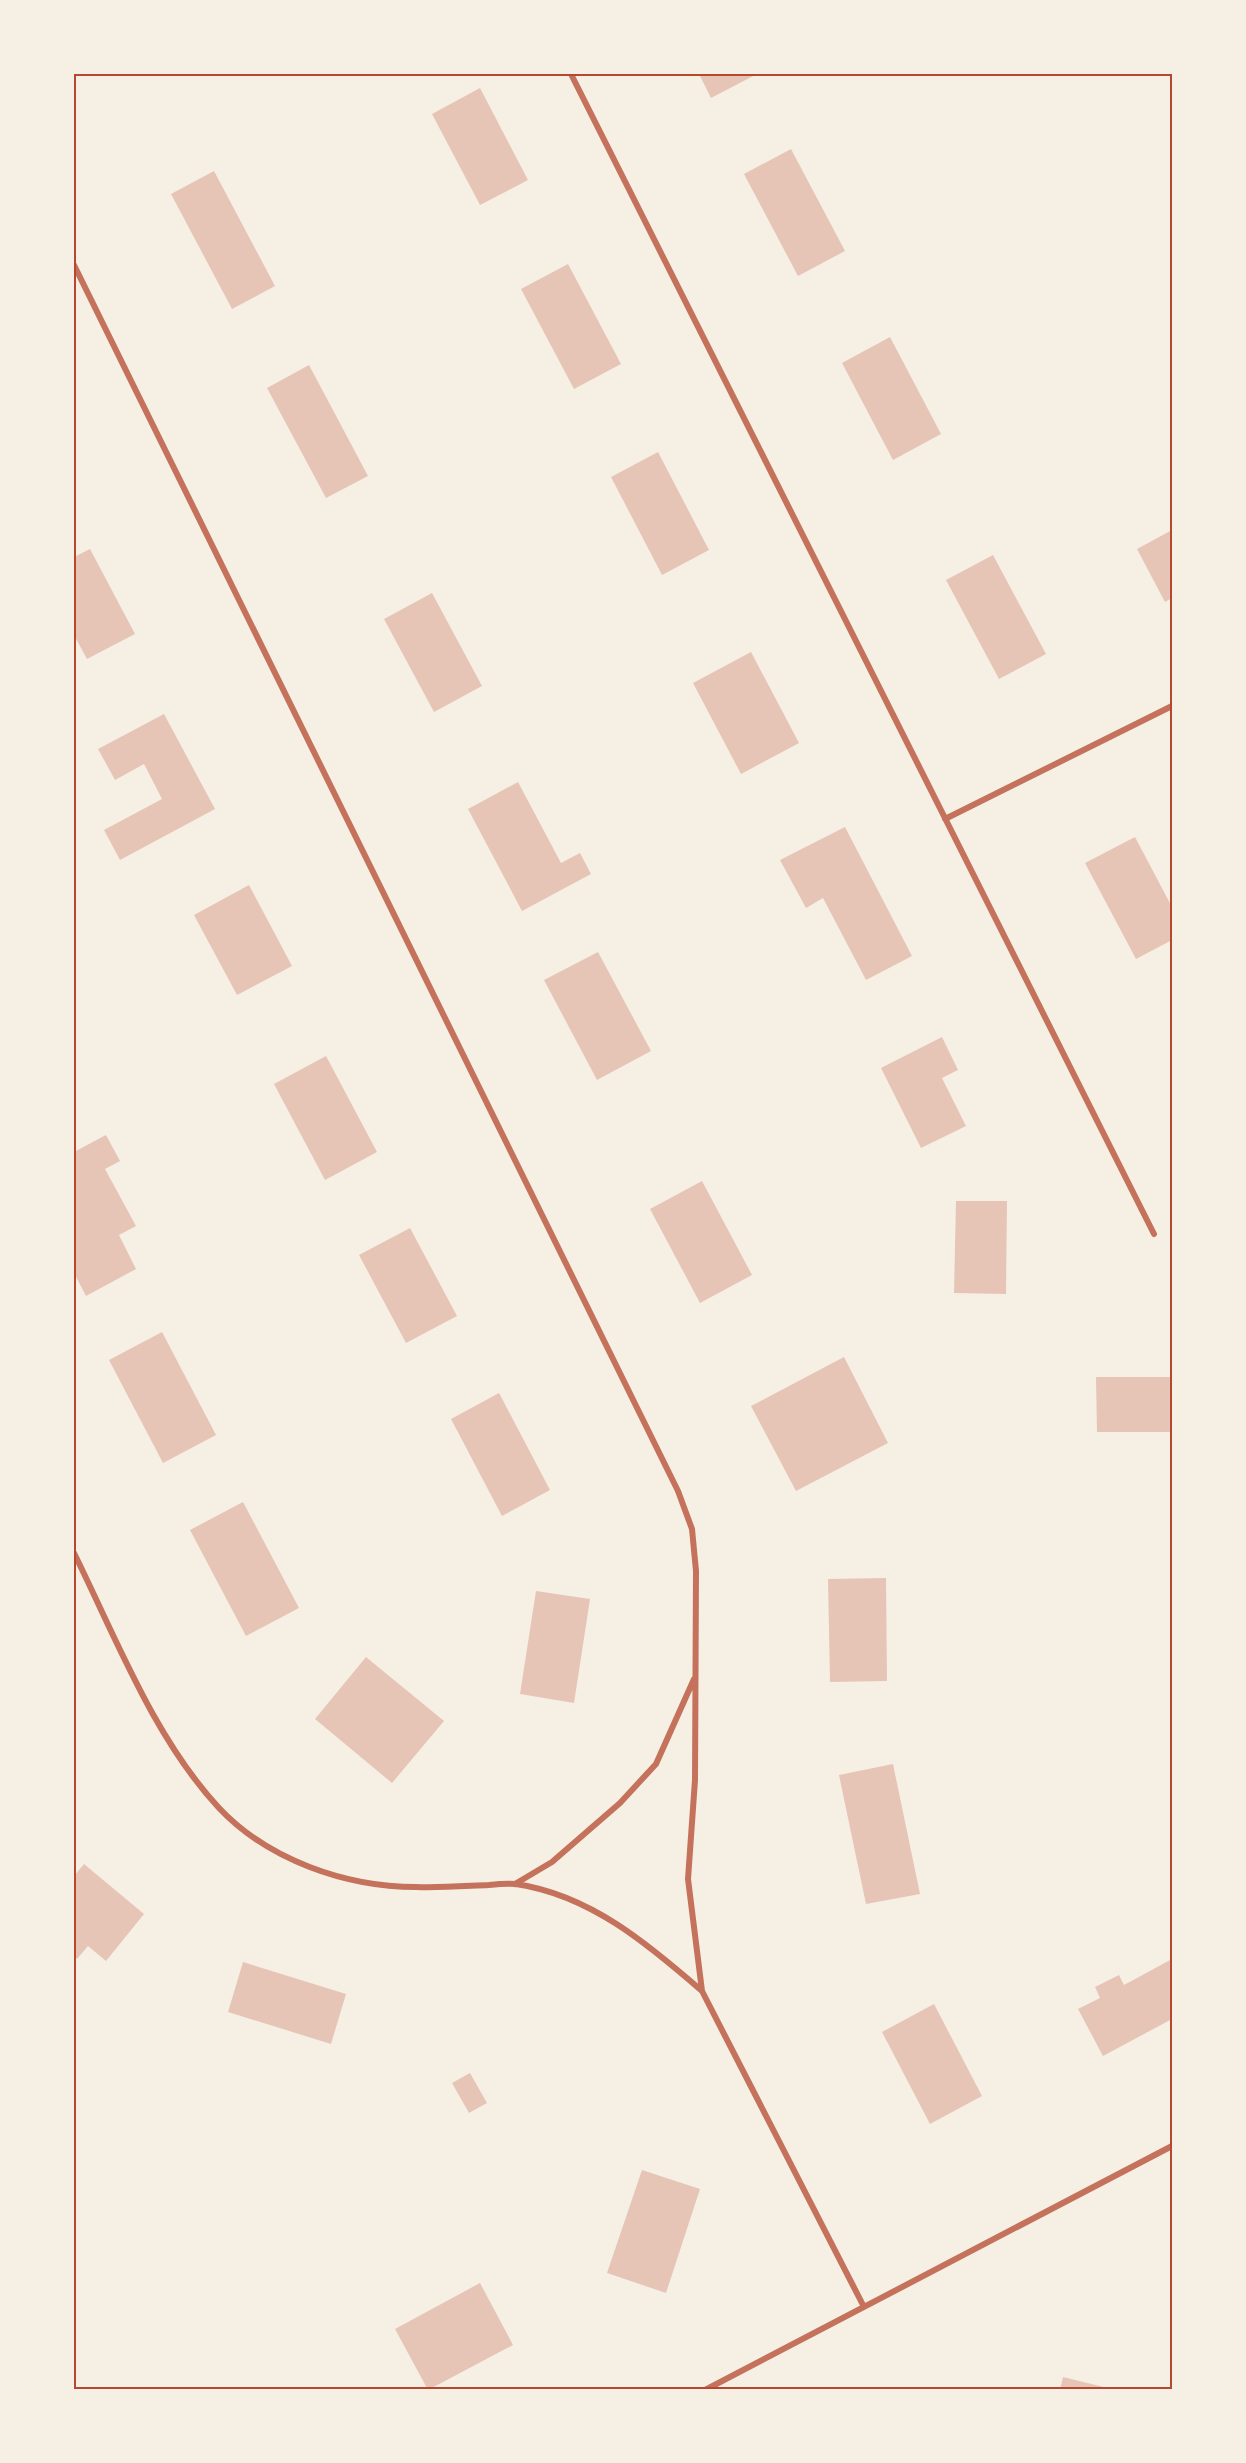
<svg xmlns="http://www.w3.org/2000/svg" width="1246" height="2463" font-family="Overpass,sans-serif">
<style>
.building{fill:#e6c5b7}
.lines{fill:none;stroke-linecap:round;stroke-linejoin:round}
.minor{stroke:#c5725c;stroke-width:6}
.neatline{fill:none;stroke:#b5482f;stroke-width:2}
</style>
<rect width="100%" height="100%" fill="#f6efe4"/>
<path class="building" d="M699,74H757L711,98Z
M480,88L528,180L480,205L432,114Z
M791,149L845,251L798,276L744,174Z
M214,171L275,286L232,309L171,194Z
M568,264L621,364L574,389L521,289Z
M890,337L941,434L893,460L842,363Z
M309,365L368,476L326,498L267,388Z
M658,452L709,550L662,575L611,477Z
M1172,530V598L1165,602L1137,549Z
M90,549L135,634L87,659L74,635V557Z
M993,555L1046,654L999,679L946,580Z
M432,593L482,686L434,712L384,619Z
M751,652L799,743L741,774L693,683Z
M164,714L215,809L120,860L104,830L162,799L144,764L115,780L98,749Z
M518,782L561,863L580,853L591,874L522,911L468,809Z
M845,827L912,956L866,980L823,898L806,908L780,860Z
M1135,837L1172,907V940L1136,959L1085,863Z
M249,885L292,966L237,995L194,915Z
M598,952L651,1051L597,1080L544,980Z
M942,1037L958,1070L942,1078L966,1126L921,1148L881,1068Z
M326,1056L377,1152L325,1180L274,1084Z
M106,1135L120,1161L105,1169L136,1226L119,1235L136,1269L86,1296L74,1273V1152Z
M702,1181L752,1275L700,1303L650,1209Z
M956,1201H1007L1006,1294L954,1293Z
M410,1228L457,1316L406,1343L359,1255Z
M162,1332L216,1435L163,1463L109,1360Z
M844,1357L888,1443L796,1491L751,1406Z
M1096,1377H1172V1432H1097Z
M499,1393L550,1490L502,1516L451,1419Z
M243,1502L299,1608L246,1636L190,1530Z
M886,1578L887,1681L830,1682L828,1579Z
M536,1591L590,1599L574,1703L520,1694Z
M366,1657L444,1721L392,1783L315,1719Z
M893,1764L920,1894L866,1904L839,1775Z
M84,1864L144,1914L106,1961L88,1946L77,1959L74,1956V1876Z
M1172,1959V2019L1103,2056L1078,2009L1100,1998L1095,1987L1119,1975L1124,1985Z
M243,1962L346,1994L331,2044L228,2012Z
M934,2004L982,2096L930,2124L882,2032Z
M470,2073L487,2103L469,2113L452,2083Z
M642,2170L700,2189L666,2293L607,2273Z
M480,2283L513,2345L428,2390L395,2329Z
M1063,2377L1112,2389L1111,2390H1060Z"/>
<g class="lines">
<path class="minor" d="M571,74L1154,1234
M74,265L678,1491L692,1529L696,1571L695,1780L688,1879L702,1991L864,2307
M945,819L1172,706
M74,1553C116,1638 154,1738 219,1808C268,1860 346,1887 416,1887C440,1888 465,1886 489,1885C498,1884 507,1883 516,1884C590,1895 648,1944 702,1991
M515,1884L552,1862L620,1803L656,1764L694,1679
M705,2390L1172,2146"/>
</g>
<rect width="1246" height="2463" fill="none" stroke="#f6efe4" stroke-width="150"/>
<rect x="75" y="75" width="1096" height="2313" class="neatline"/>
</svg>
